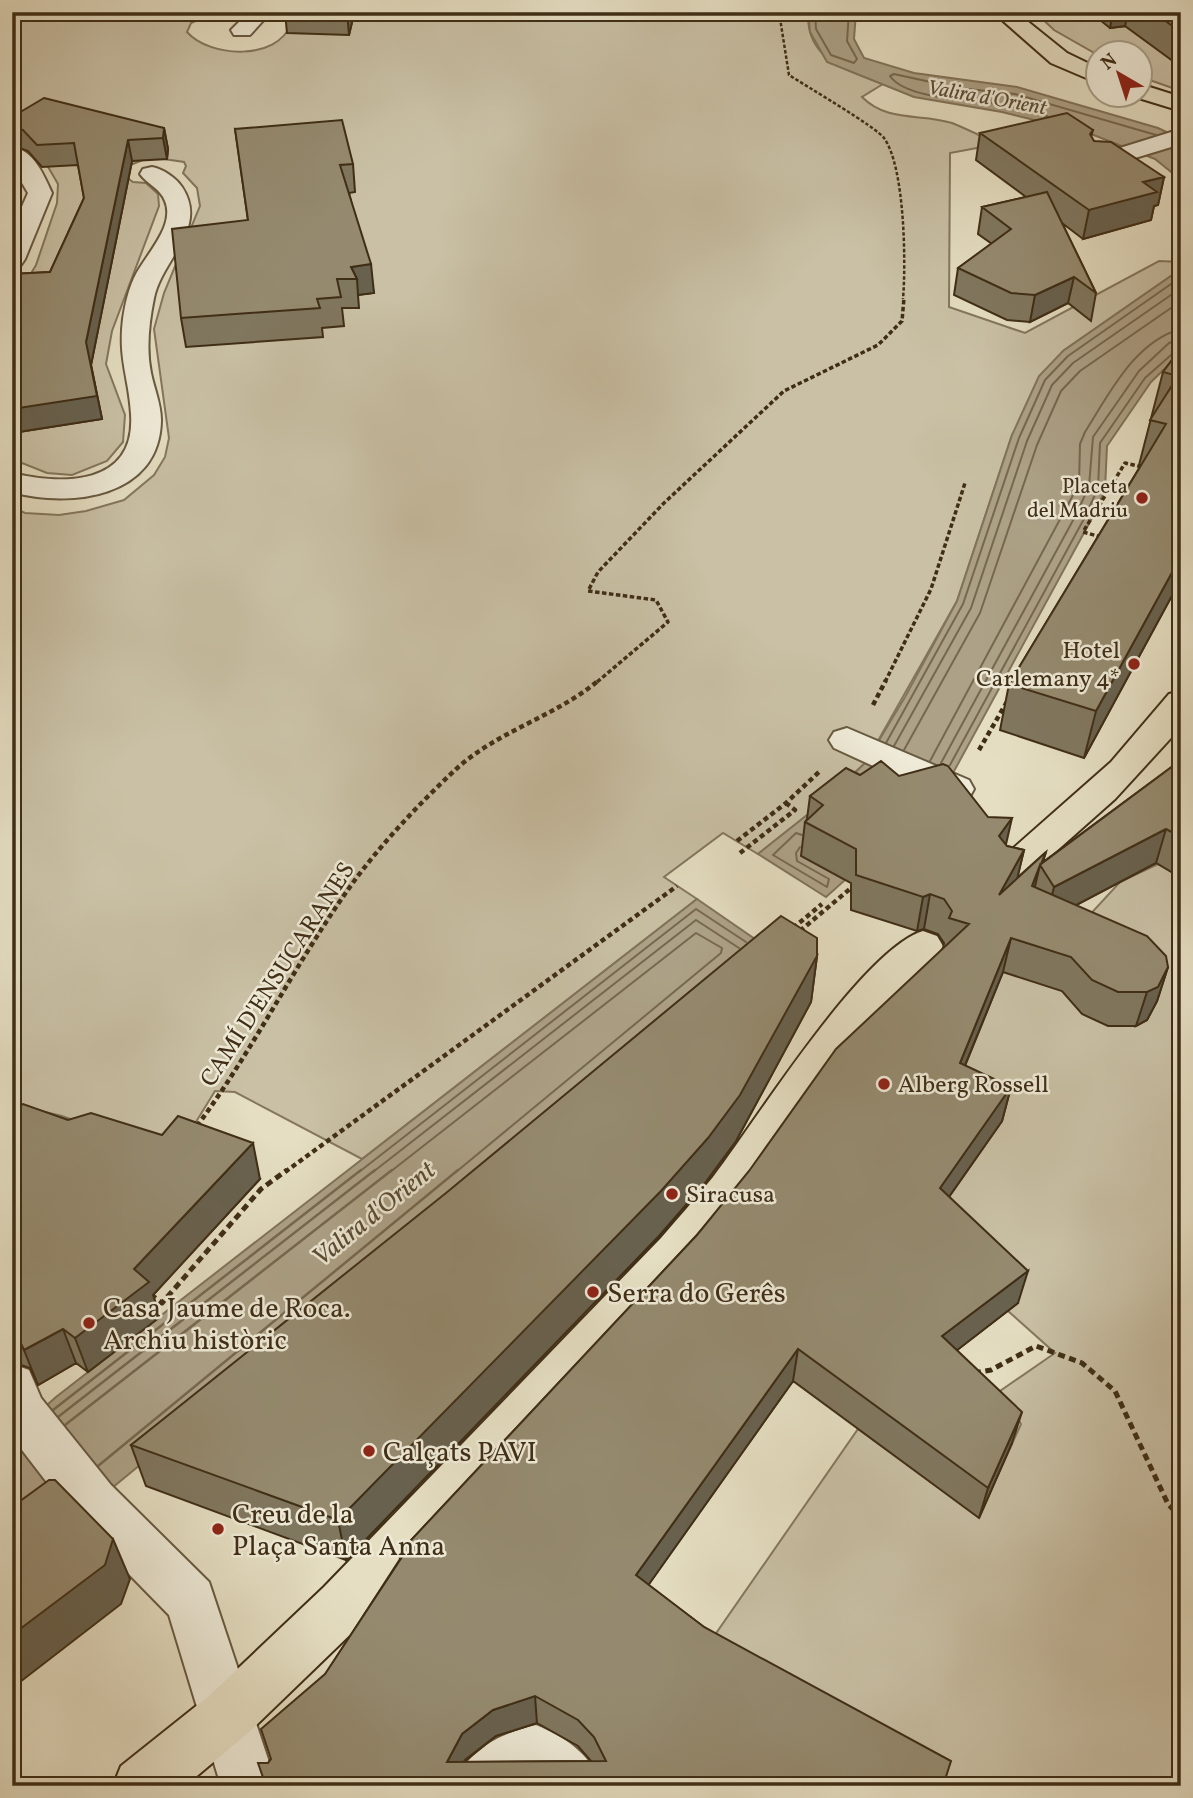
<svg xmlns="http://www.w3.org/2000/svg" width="1193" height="1798" font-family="Vollkorn,serif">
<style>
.green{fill:#c9c0a5;stroke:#84775e;stroke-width:2}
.water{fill:#ada288;stroke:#81745a;stroke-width:2}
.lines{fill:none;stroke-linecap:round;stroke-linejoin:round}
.shore-far1{stroke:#76684f;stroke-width:2}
.shore{stroke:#76684f;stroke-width:2.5}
.minor-casing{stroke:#685a41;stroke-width:4}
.major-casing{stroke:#3f2e16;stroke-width:4}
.path-far3{stroke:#3f2e16;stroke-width:2.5;stroke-dasharray:3.5 2;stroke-linecap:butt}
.path-far2{stroke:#3f2e16;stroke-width:3.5;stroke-dasharray:4.5 2.5;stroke-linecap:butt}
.path-far1{stroke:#3f2e16;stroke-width:4.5;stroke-dasharray:5 3.5;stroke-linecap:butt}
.path{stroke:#3f2e16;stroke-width:5;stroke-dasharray:7 4.5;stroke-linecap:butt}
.minor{fill:#eeead7;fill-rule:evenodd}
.major{fill:#e5dec2;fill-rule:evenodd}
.wall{fill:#80775f;stroke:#3f2e16;stroke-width:2;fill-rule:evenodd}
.shaded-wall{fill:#68614e;stroke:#3f2e16;stroke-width:2}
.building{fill:#958a6f;stroke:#3f2e16;stroke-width:2;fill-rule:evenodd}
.poi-dot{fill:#8f2418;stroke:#eeead7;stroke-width:2.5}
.labels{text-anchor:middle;stroke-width:5;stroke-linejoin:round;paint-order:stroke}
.far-water-label{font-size:21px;font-style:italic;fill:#5a4b32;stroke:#eeead7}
.far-poi-label{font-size:21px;fill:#3f2e16;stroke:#eeead7;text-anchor:end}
.poi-label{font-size:24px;fill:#3f2e16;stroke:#eeead7;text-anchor:start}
.street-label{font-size:24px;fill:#3f2e16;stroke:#eeead7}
.water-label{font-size:26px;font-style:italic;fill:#5a4b32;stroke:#eeead7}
.near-poi-label{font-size:28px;fill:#3f2e16;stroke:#eeead7;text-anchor:start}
</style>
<rect width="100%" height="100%" fill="#e5dec2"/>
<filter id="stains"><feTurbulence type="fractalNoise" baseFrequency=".00286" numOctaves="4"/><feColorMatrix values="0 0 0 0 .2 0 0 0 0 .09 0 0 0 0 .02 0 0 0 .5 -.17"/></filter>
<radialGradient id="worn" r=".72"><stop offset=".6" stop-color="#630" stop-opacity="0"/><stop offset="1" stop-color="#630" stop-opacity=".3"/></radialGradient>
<path class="green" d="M12,12H216L191,23L187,32C210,58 277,61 291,24L278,12H808C806,61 847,69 883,84L862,97C888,123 921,113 952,123C967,129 983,137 998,144L950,153L949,307L1025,333L1159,261L1181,262V269L1063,351L1012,435L957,601L866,762L826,800L758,854L723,833L664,877L697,899L362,1159L235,1092L215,1091L175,1156L62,1116L12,1104V507L25,513L59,515L86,511L124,500L154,475L165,457L169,438L154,329L164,293L200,206L197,188L183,173L186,166L184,162L150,157L123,168V175L133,182L146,183L158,194L159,206L112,331L106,364L125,415L123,442L107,461L72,475L47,473L12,459V305L36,265L57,203L58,184L40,153L12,135Z
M1035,12H1090L1113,27L1125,26L1149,43H1154L1176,64L1181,63V91L1141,77L1140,52H1098V55L1054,30Z
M1158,864L1175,874L1181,870V1786H940L701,1655L858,1429L979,1517L1021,1424L1000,1391L1055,1353L1008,1311L932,1221L907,1011L1073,933L1120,882Z"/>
<path class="water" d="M808,12H856L854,39L864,58L914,73L1017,87L1158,128L1181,139V180L1155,159L1091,134L1002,112L914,97L827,62L810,32Z
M1181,269V353L1151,382L1107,446L1105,490L1091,520L947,784L802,856L845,880L826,897L758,854L826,800L866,762L905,697L957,601L1012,435L1039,376L1063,351Z
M697,899L768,948L112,1488L12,1563V1436L56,1397Z"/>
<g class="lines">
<path class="shore-far1" d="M815,12L816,29L831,55L854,63L857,59L847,41L849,12
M1047,116C1033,112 1019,108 1004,105C977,100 906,100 890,76L894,74L958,88L1015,94L1156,135
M886,743L963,604L1019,438L1045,380L1068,356L1181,277
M894,746L971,608L1027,441L1052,385L1073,363L1181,288
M904,750L980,613L1037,445L1061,391L1080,371L1181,301
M930,761L1079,484L1080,444L1085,432C1109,394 1135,341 1181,329
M941,763L1077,513L1089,486L1093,437L1139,371L1169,343L1181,339
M950,765L1085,517L1098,488L1100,443L1145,378L1179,348
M800,847L796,853L797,861L829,879L827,887L773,855L796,833L802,835
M359,1172L696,909L746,942
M373,1172L696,920L739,948
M390,1172L696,933L722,948L721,953L456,1172"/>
<path class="shore" d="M53,1410L361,1170
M58,1417L375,1170
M65,1425L392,1170
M98,1466L458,1170"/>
<defs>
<path id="minor" d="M249,12H271L250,35H234L231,30Z
M1181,129V144L1099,169L1091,167L1087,162L1091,157Z
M12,146C35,152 43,174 52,193L25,259L21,265L12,267V229L28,193L12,166Z
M152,167C163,169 176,178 182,187C209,228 162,259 154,298C149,322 146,349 151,373C154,388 161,404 161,420C160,498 70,508 12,492V473C61,485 136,487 131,414C129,378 118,359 123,319C125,305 128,291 134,278C144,256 176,227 165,201C161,189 147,184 140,174L143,169Z
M847,728L969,780L974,789L969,798L956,801L943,798L834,748L829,740L834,732Z
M12,1364L29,1370L41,1398L111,1485L209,1582L277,1786H221L169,1615L75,1519L12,1437Z
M536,1725C567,1738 590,1754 603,1786H536L530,1782L523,1786H453C468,1749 499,1734 536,1725Z"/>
<path id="major" d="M993,12H1016L1067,53L1098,68V83L1051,63Z
M1140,84L1181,97V111L1132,96L1140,94Z
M1181,691V727L1115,799L1026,878L1013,882L1000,878L994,869L1000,860L1111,762L1169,694Z
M923,931L937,936L943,946L937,956L893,997L861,1036L744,1203L693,1266L362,1623L248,1733L185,1786H113L121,1766L210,1695L324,1587L661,1238C678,1218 696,1198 713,1177C756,1121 862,950 923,931Z"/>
</defs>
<use href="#minor" class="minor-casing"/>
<use href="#major" class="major-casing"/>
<path class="path-far3" d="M779,12L789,75C806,86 876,127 884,138C905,167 906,264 903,299"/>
<path class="path-far2" d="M1101,537L1083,532L1125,463L1146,468
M597,682L668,622L656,600L588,591L598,572L664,503L784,391L878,345L902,321L904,298
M885,682L931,589L965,483"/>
<path class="path-far1" d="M873,705L886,680
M979,750L1008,700
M737,841L786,803L819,772
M740,853L795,810L786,803
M793,928L822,904
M800,931L851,888
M197,1126C254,1049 296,962 352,884C381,844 419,804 455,770C497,731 557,716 599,680
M285,1172L677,886"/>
<path class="path" d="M150,1294L162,1303L261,1189L287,1170
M974,1373L991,1370L1036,1346L1082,1363L1115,1391L1168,1504L1181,1518"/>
<use href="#minor" class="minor"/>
<use href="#major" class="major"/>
</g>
<path class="wall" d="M285,12H366L365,19L353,18L349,35L287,33Z
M1090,12H1181V67L1125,26L1110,28Z
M12,117L164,128L168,149L167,159L132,161L91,365L102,419L12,433V274L50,272L84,198L78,165L42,167L28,151L12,145Z
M235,129L353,164L355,192L349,193L374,293L358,295L359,308H342L344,326L322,328L323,337L186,347L181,318L248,220Z
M1093,130L1091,137L1094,141L1164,177L1158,205L1154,206L1151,220L1083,239L1062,223L1096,293L1091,321L1068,303L1030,322L1007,320L954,295L958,268L992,244L978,234L982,207L1026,197L976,160L980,133Z
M1181,348V579L1084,758L1000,730L1009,684L1141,465H1139L1163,372Z
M1181,760V870L1175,874L1156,863L1076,905L1168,967L1157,1001L1147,1020L1136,1026H1108L1082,1014L1062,991L1003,972L965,1066L1011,1087L1002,1121L949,1197L1018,1303L957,1350L1012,1443L979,1518L793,1381L648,1585L704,1627L943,1786L268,1763L400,1559L399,1553L697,1235L943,949L944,943L938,934L924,929L917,931L851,910V883L801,856L805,822L807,819L810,796L860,775L899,776L1007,846L1024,850L1017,878L1046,852L1043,862ZM537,1723L578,1746L591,1761L464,1762L496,1736Z
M817,956L811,1002L736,1141L705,1183L659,1236L346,1560L146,1486L131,1445Z
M12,1103L260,1179L153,1295L160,1317L88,1372L76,1363L38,1385L30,1368L12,1362Z"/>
<path class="shaded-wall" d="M347,12H352L353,18L349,35Z
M1113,12H1128L1125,26L1110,28Z
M164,128L168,149L167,159L163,138Z
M128,140L132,161L91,365L102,419L12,433V409L86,342Z
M1164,177L1158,205L1154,206L1151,220L1083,239L1089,210L1143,182Z
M371,264L374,293L358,295L357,279L351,267Z
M1074,277L1068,303L1030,322L1035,295Z
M1181,556V579L1084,758L1096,711Z
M1012,818L1004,853L999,836Z
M1166,829L1156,863L1046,921L1054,887Z
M1024,850L1016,884L999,895Z
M1181,856V870L1175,874Z
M1040,865L1032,899V886Z
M930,894L924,929L917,931L923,897Z
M1011,938L1003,972L952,1097L960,1063Z
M817,956L811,1002L736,1141L705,1183L659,1236L346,1560L338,1520Z
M1168,967L1157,1001L1147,1020L1136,1026L1147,992Z
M1011,1087L1002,1121L932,1221L940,1188Z
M253,1143L260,1179L153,1295L160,1317L88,1372L75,1338L134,1269Z
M1028,1271L1018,1303L934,1368L942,1336Z
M63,1329L76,1363L38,1385L24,1350Z
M798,1349L793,1381L635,1604L636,1575Z
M1022,1412L1012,1443L979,1518L988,1488Z
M113,1539L130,1579L121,1604L20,1682L12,1687V1635Z
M535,1696L537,1723L496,1736L465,1760L452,1786L447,1762L462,1734L493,1710Z"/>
<path class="building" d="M1153,12H1181V32Z
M44,98L164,128L163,138L128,140L86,342L97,396L12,409V274L50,272L84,198L74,143L37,145L23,130L12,125V117Z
M1067,113L1093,130L1090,134L1094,141L1111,142L1164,177L1143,182L1157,192L1089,210L980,133Z
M342,120L353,164L340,165L371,264L351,267L357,279H337L341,297L317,299L320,308L181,318L172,229L248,220L235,129Z
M1047,192L1096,293L1074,277L1035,295L1011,293L958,268L1011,229L982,207Z
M1181,348V556L1096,711L1009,684L1166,424L1150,420L1178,376L1163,372Z
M1181,760V837L1166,829L1054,887L1040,865L1032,886L1147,936L1166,956L1168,967L1158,987L1147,992H1118L1092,980L1071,957L1011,938L960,1063L1011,1087L940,1188L1028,1271L942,1336L1022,1412L988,1488L798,1349L636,1575L704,1627L951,1761L943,1786H266L258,1763H268L271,1759L261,1729L325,1674L404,1554L399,1553L697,1235L749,1171L836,1049L969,924L949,918L952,911L944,899L930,894L923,897L856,875V849L805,822L823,805L810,796L846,768L860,775L881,761L899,776L943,764L948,766L988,817L1012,818L999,836L1007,846L1024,850L999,895L1046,852L1041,864ZM535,1696L578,1720L594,1737L606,1761L447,1762L462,1734L493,1710Z
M781,916L817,938V956L740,1095L708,1138L661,1191L338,1520L131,1445L446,1193Z
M12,1103L19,1106L23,1104L68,1120L91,1113L162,1135L178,1116L253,1143L134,1269L149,1282L75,1338L63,1329L24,1350L16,1333L12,1332Z
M49,1480H55L113,1539L105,1565L12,1635V1507Z"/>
<g class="poi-dot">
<circle cx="1142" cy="498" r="7"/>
<circle cx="1134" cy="664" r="7"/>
<circle cx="884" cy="1084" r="7"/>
<circle cx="672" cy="1194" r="7"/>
<circle cx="593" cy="1292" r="7"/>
<circle cx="89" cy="1323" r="7"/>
<circle cx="369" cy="1451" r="7"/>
<circle cx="218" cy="1529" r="7"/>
</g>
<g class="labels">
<g class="far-water-label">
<text transform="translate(987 97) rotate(10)" y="7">Valira d'Orient</text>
</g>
<g class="far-poi-label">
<text x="1128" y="493">Placeta<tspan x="1128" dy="24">del Madriu</tspan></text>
</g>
<g class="poi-label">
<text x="1120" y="658" text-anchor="end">Hotel<tspan x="1120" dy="28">Carlemany 4*</tspan></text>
<text x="898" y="1092">Alberg Rossell</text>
<text x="686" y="1202">Siracusa</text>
</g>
<g class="street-label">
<text transform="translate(277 974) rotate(-57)" y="8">CAMÍ D'ENSUCARANES</text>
</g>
<g class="water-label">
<text transform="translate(373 1213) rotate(-39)" y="9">Valira d'Orient</text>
</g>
<g class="near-poi-label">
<text x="607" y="1302">Serra do Gerês</text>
<text x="103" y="1317">Casa Jaume de Roca.<tspan x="103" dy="32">Archiu històric</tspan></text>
<text x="383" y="1461">Calçats PAVI</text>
<text x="232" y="1523">Creu de la<tspan x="232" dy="32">Plaça Santa Anna</tspan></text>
</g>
</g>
<rect width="1193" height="1798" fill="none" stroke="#e5dec2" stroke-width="42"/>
<rect x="14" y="14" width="1165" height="1770" fill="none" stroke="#3f2e16" stroke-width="3.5"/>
<rect x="21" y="21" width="1151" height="1756" fill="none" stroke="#3f2e16" stroke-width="2"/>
<g transform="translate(1119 74) rotate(321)"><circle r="33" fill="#eeead7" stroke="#a89f8a" stroke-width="2"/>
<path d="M0-5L12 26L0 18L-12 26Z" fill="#8f2418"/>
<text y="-10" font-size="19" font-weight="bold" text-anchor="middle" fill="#3f2e16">N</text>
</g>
<rect width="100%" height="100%" filter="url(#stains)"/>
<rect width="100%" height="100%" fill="url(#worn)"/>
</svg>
